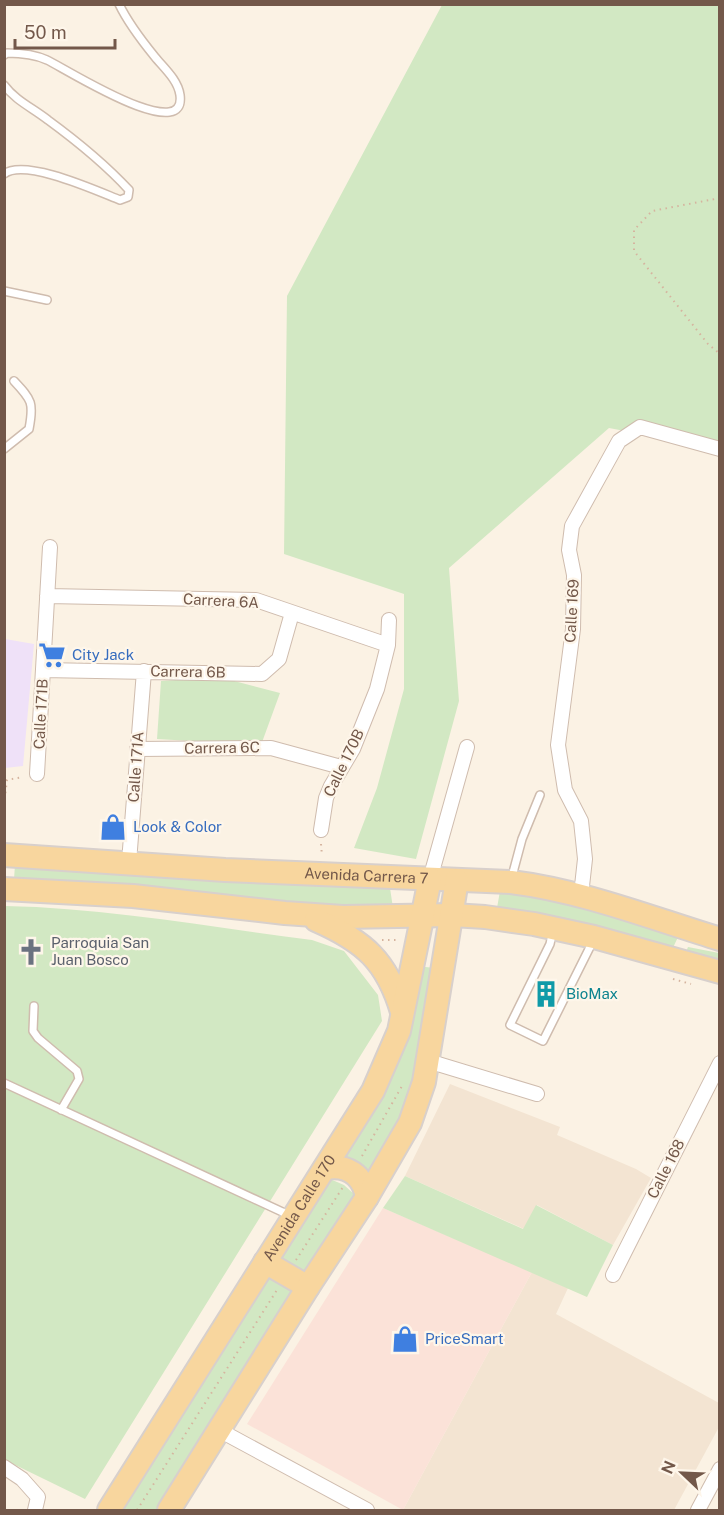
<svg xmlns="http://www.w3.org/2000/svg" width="724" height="1515" font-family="'Public Sans',sans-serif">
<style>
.residential{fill:#f3e4d2}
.commercial{fill:#fbe2d8}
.education{fill:#efe1f8}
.green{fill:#d2e8c3}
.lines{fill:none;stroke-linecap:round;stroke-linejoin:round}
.lane-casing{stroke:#cfbcae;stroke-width:10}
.street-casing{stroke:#cfbcae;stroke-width:16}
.primary-casing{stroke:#d8d0cc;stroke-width:26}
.path{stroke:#d5b49f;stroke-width:2;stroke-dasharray:1.5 4.5;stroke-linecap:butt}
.lane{stroke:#fff;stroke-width:7}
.street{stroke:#fff;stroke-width:14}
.primary{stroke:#f8d69e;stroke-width:22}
.labels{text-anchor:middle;stroke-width:4.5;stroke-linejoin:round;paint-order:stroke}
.street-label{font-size:15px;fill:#73584a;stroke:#fef6ea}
.shop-label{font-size:15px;fill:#366cbe;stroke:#fef6ea;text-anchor:start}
.worship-label{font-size:15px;fill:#5b616d;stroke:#fef6ea;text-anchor:start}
.culture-label{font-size:15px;fill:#0d838f;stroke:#fef6ea;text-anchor:start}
</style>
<rect width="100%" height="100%" fill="#fbf2e4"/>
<path class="residential" d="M450,1084L560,1127L557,1135L636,1169L651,1178L613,1245L537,1205L524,1229L405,1176Z
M532,1272L568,1288L556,1314L719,1403V1427L674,1510H403Z"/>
<path class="commercial" d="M383,1208L532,1272L403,1510L247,1424Z"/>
<path class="education" d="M5,639L34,644L23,766L5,768Z"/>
<path class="green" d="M442,5H719V449L609,428L449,568L459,701L416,859L354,848L377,788L404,689V594L284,554L287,296Z
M219,677L280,693L261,745L157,739L161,681Z
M15,865L197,879L390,888L393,908L337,906L14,879Z
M500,891L574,904L678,937L671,952L497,908Z
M5,906C107,908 210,927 312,940L344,951L378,995L382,1021L85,1499L5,1460Z
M688,947L719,953V963L686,952Z
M416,966L435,968L410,1103L369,1176L339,1159Z
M405,1176L523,1229L536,1205L613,1245L587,1297L383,1208Z
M330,1179L344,1185L355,1195L353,1201L305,1271L300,1272L278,1261Z
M270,1274C279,1280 291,1284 291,1296L158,1510H118Z"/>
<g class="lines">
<defs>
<path id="lane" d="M4,55L7,53C22,53 34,54 47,60C61,66 187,147 180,95C178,80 164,68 155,57C142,41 128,23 119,4
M4,85C16,101 33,108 48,120C78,142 104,163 129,190L128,197L120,200C97,191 25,158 4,174
M4,291L47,300
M4,449L29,429C34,403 32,400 14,381
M511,880L522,839L540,795
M553,930L550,944L510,1025L543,1041L593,941
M34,1006L33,1031L38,1038L77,1071L79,1079L61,1110
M4,1083L291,1216"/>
<path id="street" d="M47,596L256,600L388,645
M43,670L262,674L279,659L292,613
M137,749L271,748L341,767
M37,774L50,547
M321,830L326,798L331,786L353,749L377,689L388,645L389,620
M129,862L144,671
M430,879L467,747
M581,895L585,859L581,821L565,790L558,745L573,629L574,575L569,550L572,526L619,441L640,427L720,449
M428,1061L537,1094
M613,1275L720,1063
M219,1430L367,1510
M4,1467L22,1479L38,1497L35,1510
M698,1510L720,1469"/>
<g id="primary">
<path id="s1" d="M4,855L225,870L511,882C583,891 651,918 720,939"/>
<path d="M4,889L133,896L285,913L343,917L452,915L485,917L534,924L594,937L720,972"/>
<path d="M316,920C364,941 387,961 402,1012"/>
<path d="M325,1168C347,1164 363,1175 367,1197"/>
<path d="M265,1262L308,1287"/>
<path id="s2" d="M109,1510L373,1091L399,1031L430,879"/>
<path d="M169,1510L308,1287L367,1197L410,1123L424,1082L457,880"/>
</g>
</defs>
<use href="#lane" class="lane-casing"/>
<use href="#street" class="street-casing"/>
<use href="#primary" class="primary-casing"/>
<path class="path" d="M720,198L652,211L634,230V251L708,344L720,354
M4,805L7,780L23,777
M321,844L322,856
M382,940H400
M673,979L691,984
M362,1156L402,1086
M296,1260L343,1187
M137,1510L277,1290"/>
<use href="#lane" class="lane"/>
<use href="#street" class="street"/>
<use href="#primary" class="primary"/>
</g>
<defs>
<symbol id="supermarket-bare" viewBox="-9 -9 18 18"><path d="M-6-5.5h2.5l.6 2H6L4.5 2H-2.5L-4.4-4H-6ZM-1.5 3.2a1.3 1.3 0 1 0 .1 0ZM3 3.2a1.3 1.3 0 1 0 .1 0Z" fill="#3f7fe0" stroke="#fef6ea" stroke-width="2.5" paint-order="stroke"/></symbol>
<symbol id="shop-bare" viewBox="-9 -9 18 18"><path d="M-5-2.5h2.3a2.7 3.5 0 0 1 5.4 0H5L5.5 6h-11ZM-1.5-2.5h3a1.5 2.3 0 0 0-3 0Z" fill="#3f7fe0" stroke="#fef6ea" stroke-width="2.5" paint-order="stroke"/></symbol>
<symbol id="church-bare" viewBox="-9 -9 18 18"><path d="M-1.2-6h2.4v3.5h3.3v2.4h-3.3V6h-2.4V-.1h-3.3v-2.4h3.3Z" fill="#6b7280" stroke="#fef6ea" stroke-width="2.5" paint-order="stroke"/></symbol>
<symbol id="building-bare" viewBox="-9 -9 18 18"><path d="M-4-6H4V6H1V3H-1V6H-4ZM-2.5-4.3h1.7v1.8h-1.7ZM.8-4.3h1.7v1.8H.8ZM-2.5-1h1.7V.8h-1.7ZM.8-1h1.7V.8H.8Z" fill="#0f9aa8" stroke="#fef6ea" stroke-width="2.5" paint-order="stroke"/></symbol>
</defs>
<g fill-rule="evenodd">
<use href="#supermarket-bare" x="33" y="636" width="38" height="38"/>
<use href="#shop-bare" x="94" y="808" width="38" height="38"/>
<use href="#church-bare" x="12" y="933" width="38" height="38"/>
<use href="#building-bare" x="527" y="975" width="38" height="38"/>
<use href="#shop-bare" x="386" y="1320" width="38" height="38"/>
</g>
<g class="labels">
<g class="street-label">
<text transform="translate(221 601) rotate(3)" y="5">Carrera 6A</text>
<text transform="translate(572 611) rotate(-87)" y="5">Calle 169</text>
<text transform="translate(188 672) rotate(1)" y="5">Carrera 6B</text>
<text transform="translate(41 714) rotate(-87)" y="5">Calle 171B</text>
<text transform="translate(222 748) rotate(-1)" y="5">Carrera 6C</text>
<text transform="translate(344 763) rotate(-64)" y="5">Calle 170B</text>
<text transform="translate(136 767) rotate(-86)" y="5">Calle 171A</text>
<text dy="5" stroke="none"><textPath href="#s1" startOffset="363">Avenida Carrera 7</textPath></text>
<text transform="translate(666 1169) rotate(-63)" y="5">Calle 168</text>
<text dy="5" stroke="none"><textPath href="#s2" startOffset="357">Avenida Calle 170</textPath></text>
</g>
<g class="shop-label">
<text x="72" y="660">City Jack</text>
<text x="133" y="832">Look &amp; Color</text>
<text x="425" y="1344">PriceSmart</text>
</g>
<g class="worship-label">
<text x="51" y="948">Parroquia San<tspan x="51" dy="17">Juan Bosco</tspan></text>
</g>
<g class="culture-label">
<text x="566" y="999">BioMax</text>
</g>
</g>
<rect width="724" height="1515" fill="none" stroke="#73584a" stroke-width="12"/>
<g transform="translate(682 1473) rotate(293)" stroke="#fef6ea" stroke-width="4.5" paint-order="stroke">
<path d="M0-4.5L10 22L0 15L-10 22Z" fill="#73584a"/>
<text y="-9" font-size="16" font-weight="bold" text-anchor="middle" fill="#73584a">N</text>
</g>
<path d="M15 39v9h100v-9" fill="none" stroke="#73584a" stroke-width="3"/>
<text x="24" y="39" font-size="18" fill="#73584a" stroke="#fef6ea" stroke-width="4.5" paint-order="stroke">50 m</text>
</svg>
